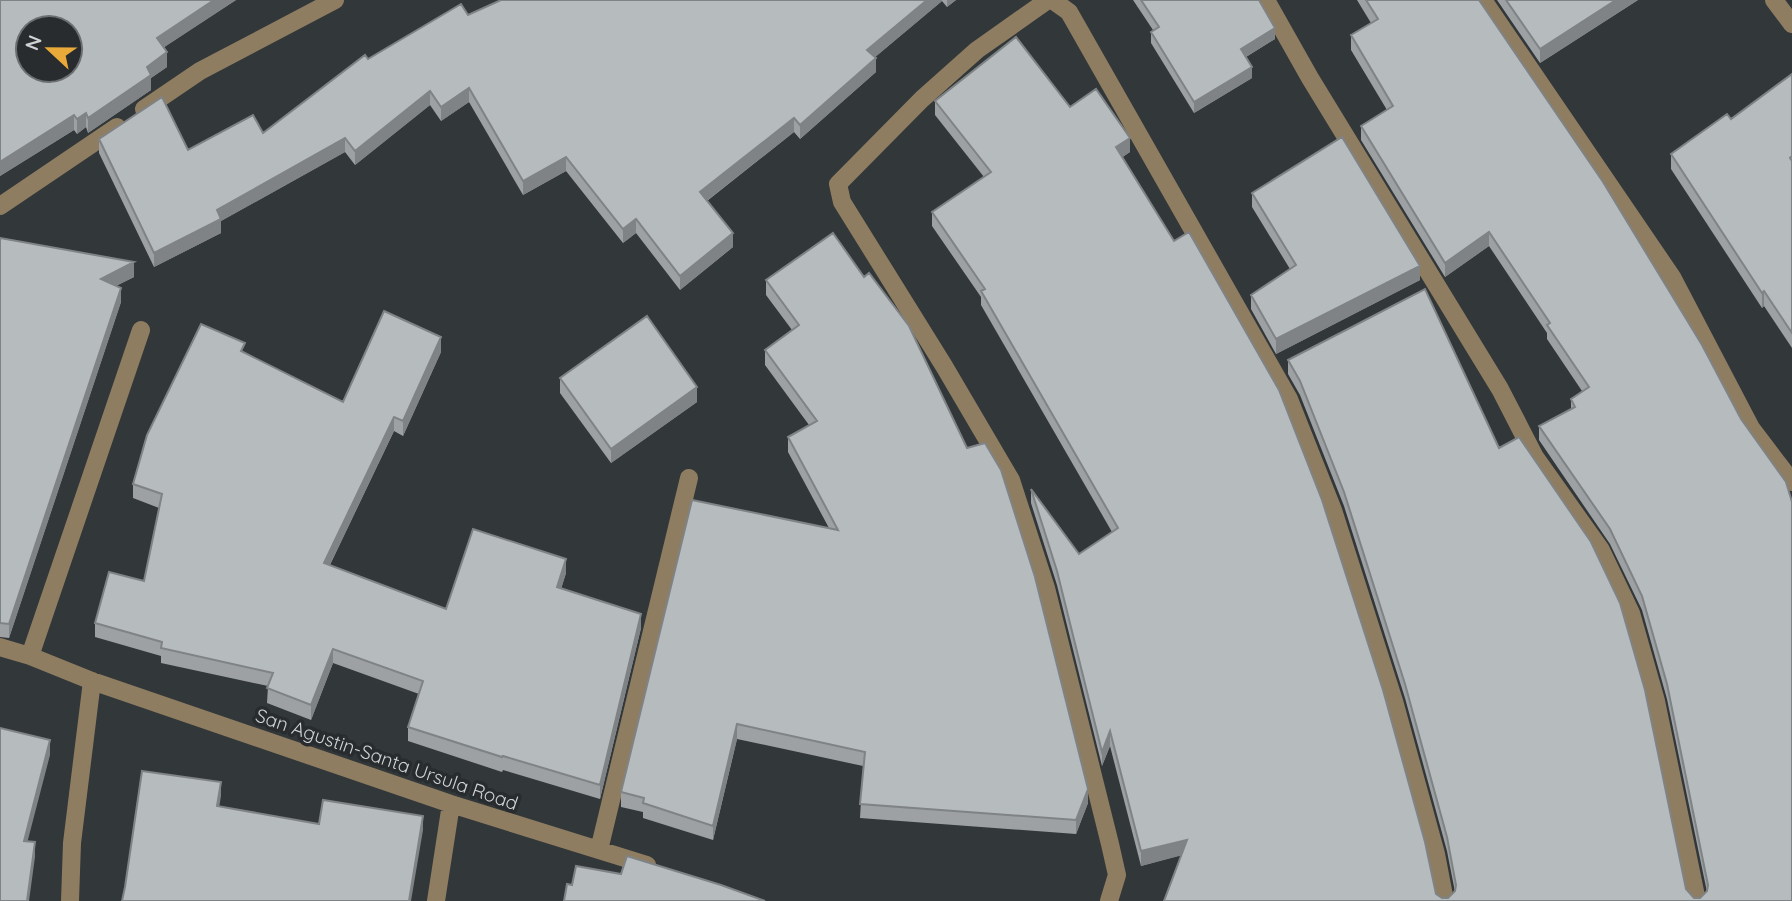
<svg xmlns="http://www.w3.org/2000/svg" width="1792" height="901" font-family="Quicksand,sans-serif">
<style>
.lines{fill:none;stroke-linecap:round;stroke-linejoin:round}
.minor{stroke:#8f7d62;stroke-width:18}
.wall{fill:#9da1a3}
.shaded-wall{fill:#7f8385}
.building{fill:#b6bbbe;stroke:#7f8385;stroke-width:2;fill-rule:evenodd}
.labels{text-anchor:middle;stroke-width:7;stroke-linejoin:round;paint-order:stroke}
.street-label{font-size:19px;fill:#d0d3d4;stroke:#282c2e}
</style>
<rect width="100%" height="100%" fill="#323739"/>
<g class="lines">
<path class="minor" d="M1048,0L977,50L922,99L838,184L842,202L944,366L1011,480L1046,588L1110,844L1117,875L1109,901
M1052,0L1069,12L1289,399L1333,510L1394,701L1436,854L1445,901
M1266,0L1310,78L1500,389L1535,457L1601,550L1631,613L1656,701L1697,901
M1483,0L1672,277L1751,428L1792,482
M1774,0L1792,24
M144,109L200,71L335,0
M0,206L117,127
M0,647L30,656L92,681L451,804L647,865
M30,656L141,330
M599,850L689,478
M70,901L72,843L92,681
M436,901L451,804"/>
</g>
<path class="wall" d="M0,0H236L164,47L167,67L151,78V90L88,133L86,127L77,134L74,130L0,176Z
M501,0H956L947,7L942,1L875,57L876,72L800,139L794,132L707,201L733,247L680,290L636,233L623,243L566,171L523,195L469,102L441,121L430,105L355,165L345,152L221,221V233L154,267L99,153V139L188,150L263,133L368,59Z
M1133,0H1259L1275,39L1246,57L1252,78L1194,113L1151,43V32L1153,30Z
M1357,0H1479L1792,901H1164L1181,855L1141,866L1110,746L1102,766L1057,585L1031,503V489L1079,554L1112,532L981,305V297L932,226V212L984,177L935,115V101L1070,107L1130,152L1122,157L1436,894L1442,898H1448L1455,892L1447,851L1405,698L1344,506L1300,395L1288,374V360L1686,889L1694,898H1700L1707,892L1667,699L1642,610L1610,544L1539,440V426L1571,409V399L1582,391L1547,339V333L1489,246L1445,277L1361,140V126L1387,110L1351,50V35L1371,23Z
M1497,0H1638L1540,63Z
M1792,74V348L1764,306L1762,308L1671,169V154L1731,119Z
M1252,193L1420,280L1276,354L1251,309V295L1290,269L1252,207Z
M833,233L1088,803L1076,834L860,818L863,766L737,739L713,840L643,818V812L621,807V792L829,528L788,452V437L809,425L765,365V350L792,330L766,295V280Z
M0,238L134,277L116,286L121,302L9,638L0,637Z
M441,352L403,436L394,431L330,565L446,609L566,573L561,589L641,628L600,799L503,770L502,772L408,741V727L419,694L333,663L311,720L267,703L268,686L161,663V656L95,637V623L144,581L159,508L133,498V484L245,353L343,402Z
M560,378L697,402L611,463L560,393Z"/>
<path class="shaded-wall" d="M214,0H236L157,52V38Z
M927,0H942V1L867,64V50Z
M947,0H956L947,7Z
M1616,0H1638L1540,63V49Z
M1275,28V39L1241,60V49Z
M167,52V67L151,78V90L88,133V118L147,67Z
M876,58V72L800,139V125Z
M1252,67V78L1194,113V102Z
M469,88V102L441,121V107Z
M430,91V105L355,165V151Z
M86,113V127L77,134V119Z
M74,115V130L0,176V162Z
M794,118V132L700,206V192Z
M345,138V152L221,221V233L154,267V253L217,210Z
M1130,138V152L1116,162V147Z
M566,157V171L523,195V181Z
M636,219V233L623,243V229Z
M1489,232V246L1445,277V263Z
M733,233V247L680,290V276Z
M134,262V277L101,293V279Z
M1420,266V280L1276,354V339Z
M121,288V302L9,638V624Z
M1764,291V306L1762,308V293Z
M441,337V352L403,436V421Z
M697,387V402L611,463V449Z
M394,417V431L324,577V563Z
M566,559V573L557,602V587Z
M641,614V628L600,799V785Z
M333,649V663L311,720V705Z
M737,724V739L713,840V826Z
M1110,731V746L1102,766V752Z
M50,740V755L24,855V841Z
M221,782V796L217,821V806Z
M1088,789V803L1076,834V820Z
M423,816V830L411,901H409Z
M1187,840V854L1141,866V851Z
M35,842V857L29,901H27Z"/>
<path class="building" d="M0,0H214L157,38L167,52L147,67L151,75L88,118L86,113L77,119L74,115L0,162ZM28,28H70V70H28Z
M501,0H927L867,50L876,58L800,125L794,118L700,192L733,233L680,276L636,219L623,229L566,157L523,181L469,88L441,107L430,91L355,151L345,138L217,210L221,219L154,253L99,139L162,97L188,150L253,115L263,133L365,55L368,59L461,4L468,15Z
M1141,0H1259L1275,28L1241,49L1252,67L1194,102L1151,32L1159,27Z
M1366,0H1479L1603,182L1702,345L1741,419L1786,482L1792,502V901H1164L1187,840L1141,851L1110,731L1102,752L1057,571L1031,489L1079,554L1118,528L981,291L985,289L932,212L991,172L935,101L1016,37L1070,107L1096,89L1130,138L1116,147L1174,241L1189,232L1279,390L1322,500L1383,690L1425,842L1436,894L1442,898H1448L1455,891L1456,885L1447,837L1405,684L1344,492L1300,381L1288,360L1425,289L1499,448L1519,437L1591,542L1620,603L1645,690L1686,889L1694,898H1700L1707,891L1708,885L1667,684L1642,596L1610,529L1539,426L1575,407L1571,399L1589,387L1547,325L1550,323L1489,232L1445,263L1361,126L1393,106L1351,35L1378,19Z
M1506,0H1616L1540,49Z
M1792,74V156L1790,158L1792,161V333L1764,291L1762,293L1671,154L1727,114L1731,119Z
M1342,137L1420,266L1276,339L1251,295L1296,265L1252,193Z
M833,233L864,277L869,273L909,326L967,448L985,443L1001,470L1035,577L1088,789L1076,820L860,804L865,752L737,724L713,826L643,803L644,798L621,792L692,500L838,530L788,437L817,421L765,350L799,325L766,280Z
M0,238L134,262L101,279L121,288L9,624L0,623Z
M384,311L441,337L403,421L394,417L324,563L446,609L473,529L566,559L557,587L641,614L600,785L503,756L502,757L408,727L423,681L333,649L311,705L267,688L273,673L161,648L162,642L95,623L109,572L144,581L162,494L133,484L147,435L201,324L245,343L241,351L343,402Z
M647,316L697,387L611,449L560,378Z
M0,728L50,740L24,841L35,842L27,901H0Z
M142,771L221,782L217,806L319,824L323,800L423,816L409,901H122L125,887Z
M627,856L721,885L765,901H564L567,884L572,885L576,866L621,874Z"/>
<g class="labels">
<g class="street-label">
<text transform="translate(387 759) rotate(19)" y="7">San Agustin-Santa Ursula Road</text>
</g>
</g>
<g transform="translate(49 49) rotate(292)"><circle r="33" fill="#282c2e" stroke="#6b6f70" stroke-width="2"/>
<path d="M0-5L12 26L0 18L-12 26Z" fill="#eaaa39"/>
<text y="-10" font-size="19" font-weight="bold" text-anchor="middle" fill="#d0d3d4">N</text>
</g>
</svg>
